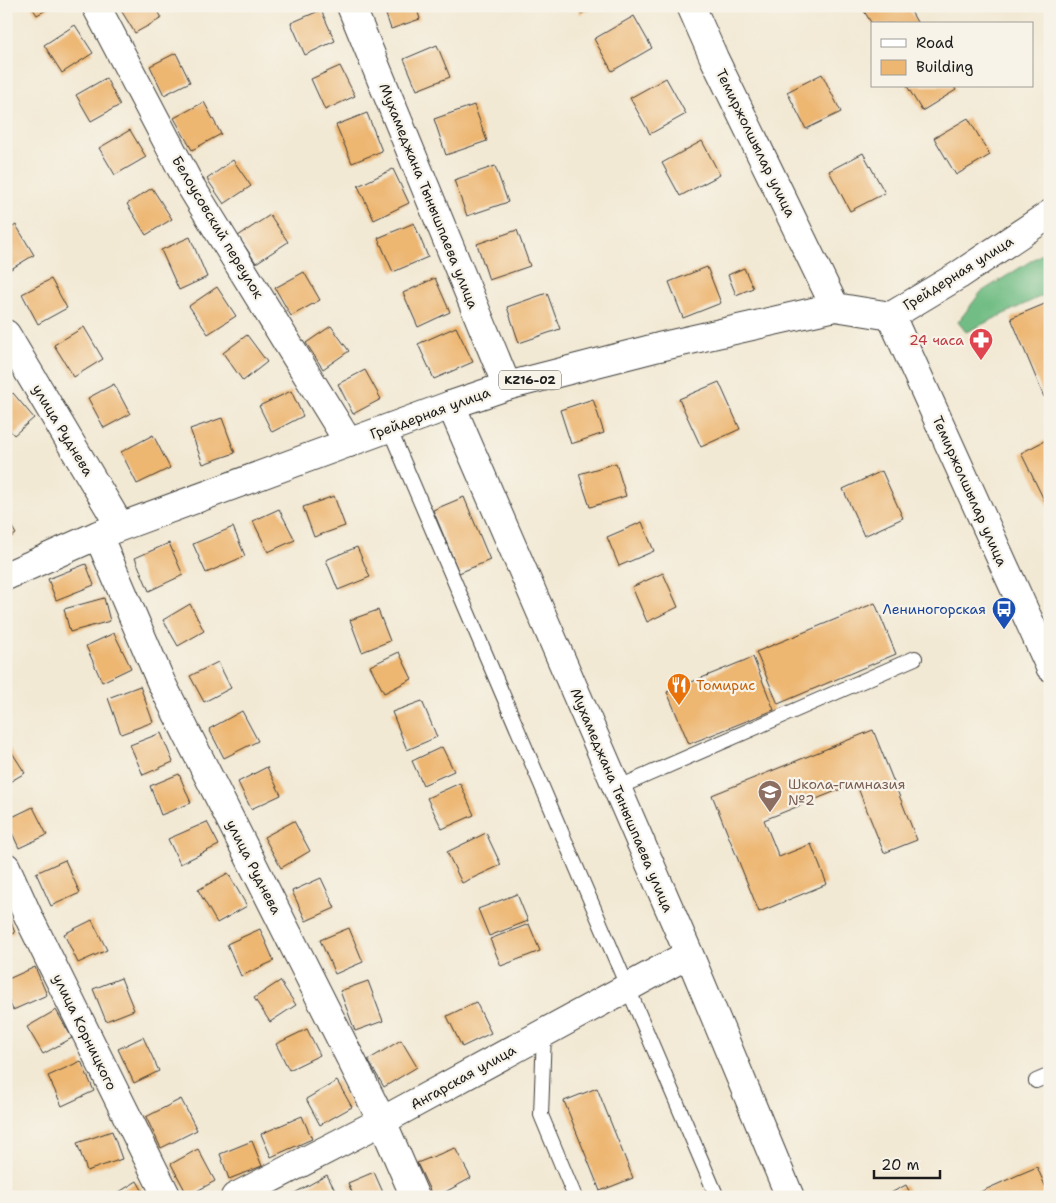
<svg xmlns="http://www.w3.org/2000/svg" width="1056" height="1203" font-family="'Shantell Sans',sans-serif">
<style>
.forest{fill:#72bd85;stroke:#476c50}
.building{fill:#edb671}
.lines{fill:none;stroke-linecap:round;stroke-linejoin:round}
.lane-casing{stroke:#3c3b38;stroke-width:16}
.street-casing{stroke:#3c3b38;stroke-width:30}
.secondary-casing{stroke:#3c3b38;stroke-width:30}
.primary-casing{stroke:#3c3b38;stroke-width:30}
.lane{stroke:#fff;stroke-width:14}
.street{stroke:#fff;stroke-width:28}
.secondary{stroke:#fff;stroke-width:28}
.primary{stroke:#fff;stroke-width:28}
.labels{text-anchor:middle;stroke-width:4.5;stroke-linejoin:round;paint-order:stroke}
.shield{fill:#f7f3e8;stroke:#5e5c59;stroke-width:1}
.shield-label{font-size:12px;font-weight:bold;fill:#1c1c1c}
.street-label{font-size:14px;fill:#1c1c1c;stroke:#f7f3e8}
.health-label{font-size:14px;fill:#be3a42;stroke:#f7f3e8;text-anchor:end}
.transit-label{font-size:14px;fill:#164399;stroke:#f7f3e8;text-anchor:end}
.food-label{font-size:14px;fill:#c56008;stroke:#f7f3e8;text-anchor:start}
.education-label{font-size:14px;fill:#785e54;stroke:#f7f3e8;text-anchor:start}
</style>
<rect width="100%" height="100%" fill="#f7f3e8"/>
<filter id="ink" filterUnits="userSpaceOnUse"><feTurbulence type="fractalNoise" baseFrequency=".02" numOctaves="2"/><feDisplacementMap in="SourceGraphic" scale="10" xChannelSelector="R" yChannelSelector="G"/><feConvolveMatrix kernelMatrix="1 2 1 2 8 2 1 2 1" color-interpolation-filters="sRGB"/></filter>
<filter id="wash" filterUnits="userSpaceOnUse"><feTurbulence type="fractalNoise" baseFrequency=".0096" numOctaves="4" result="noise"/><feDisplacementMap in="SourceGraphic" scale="20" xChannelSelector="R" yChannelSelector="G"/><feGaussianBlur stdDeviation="1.12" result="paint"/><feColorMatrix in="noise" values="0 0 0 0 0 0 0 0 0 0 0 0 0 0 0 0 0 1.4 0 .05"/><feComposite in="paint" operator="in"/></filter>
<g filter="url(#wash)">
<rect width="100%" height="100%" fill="#f2e9d4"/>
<path class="forest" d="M1050,249V292L966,332L958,322L981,292Z"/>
<g id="blocks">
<path class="building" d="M31,6H53L37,15Z
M121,6H155L162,18L135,33L119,7Z
M383,6H416L420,19L391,29Z
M577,6H597L580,14Z
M872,6H908L918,24H872L864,11Z
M321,10L335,41L305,55L291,23Z
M634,16L652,48L612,71L594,39Z
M75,25L93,53L62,73L44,45Z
M437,45L450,77L417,90L404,59Z
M176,53L190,82L164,95L150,66Z
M340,66L355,96L325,110L311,79Z
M822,74L841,112L806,129L787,92Z
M106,78L120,105L91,121L76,95Z
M666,78L686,114L650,134L630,98Z
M907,86H954L956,90L922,111Z
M204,102L221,134L192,150L174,118Z
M474,105L487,141L446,155L434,119Z
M367,113L382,151L352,163L336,125Z
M968,118L990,155L956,175L934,138Z
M130,130L146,157L115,175L99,148Z
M702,141L720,175L680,196L662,163Z
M863,153L885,193L850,211L829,171Z
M233,160L251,186L224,204L207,179Z
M495,166L508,202L467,216L454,180Z
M393,169L409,203L374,220L358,186Z
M152,188L172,219L146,235L127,204Z
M270,215L288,242L256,263L238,236Z
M414,223L428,257L393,272L378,238Z
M16,225L34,255L6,272V231Z
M517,230L530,266L489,280L477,244Z
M190,237L207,277L179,290L161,250Z
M707,267L721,303L683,318L669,282Z
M744,268L753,288L736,295L728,275Z
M304,272L320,300L291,316L275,288Z
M435,278L450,312L418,327L403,293Z
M51,279L67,308L38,324L22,294Z
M217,287L236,316L208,334L189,306Z
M547,293L560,329L519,343L507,307Z
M1047,303L1050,310V394L1044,397L1011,318Z
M331,326L349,351L323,369L306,343Z
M84,327L103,359L74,377L54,345Z
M456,327L473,362L434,379L418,344Z
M247,335L267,362L243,381L223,353Z
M365,370L381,399L353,414L338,384Z
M719,382L740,429L701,447L679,399Z
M114,384L130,414L104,428L88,398Z
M291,391L303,416L272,432L259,406Z
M13,393L34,418L14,435L6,426V399Z
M593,399L604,433L571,444L560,410Z
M222,418L235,453L203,464L190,429Z
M153,435L170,468L137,484L121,452Z
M1050,438V512L1021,453Z
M616,463L626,496L590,507L579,474Z
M882,471L903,518L864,536L843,489Z
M334,496L345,526L314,537L303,507Z
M464,497L490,560L459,573L433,510Z
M279,509L295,540L268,552L253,521Z
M6,517L16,534L6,540Z
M642,522L654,551L619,566L607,537Z
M233,527L245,556L206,573L193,544Z
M169,543L183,575L149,591L135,558Z
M357,547L370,577L338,590L326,560Z
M86,564L94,585L56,600L48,579Z
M663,573L678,607L647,622L632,587Z
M104,598L110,621L70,632L64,609Z
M875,603L896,654L778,704L756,652Z
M190,604L204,631L178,646L163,620Z
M378,610L390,641L362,652L350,620Z
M114,633L131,668L102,682L86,646Z
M399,652L412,679L384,693L370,666Z
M753,657L774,710L689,744L667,692Z
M218,662L231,688L204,702L190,676Z
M140,686L153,722L121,734L108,698Z
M422,701L437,737L407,750L392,712Z
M242,711L258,741L224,758L209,729Z
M873,730L917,840L884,853L856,783L764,820L779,857L811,844L827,884L759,912L712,795Z
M161,733L173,762L143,775L130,745Z
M6,743L25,773L6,784Z
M442,747L454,771L423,785L412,761Z
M267,767L281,795L251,809L238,782Z
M179,774L191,803L161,815L150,786Z
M460,783L474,815L442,829L427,798Z
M33,807L47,835L19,848L6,820Z
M294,821L310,851L281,868L264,837Z
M207,822L219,845L180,864L168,839Z
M486,833L501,865L462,883L447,852Z
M65,860L80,893L51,906L36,873Z
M228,873L247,906L217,923L198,890Z
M321,878L335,908L306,921L292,891Z
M517,894L528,921L489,936L478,909Z
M6,908L15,933L6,936Z
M92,920L107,950L78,963L64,934Z
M529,924L540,951L501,966L490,939Z
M349,928L363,962L335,974L320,940Z
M260,929L274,961L241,976L227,944Z
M35,967L47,995L13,1010L6,994V980Z
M121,978L134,1010L106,1021L93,989Z
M280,981L296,1005L270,1022L254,998Z
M368,981L383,1021L355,1031L340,991Z
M476,1002L491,1033L462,1047L447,1016Z
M56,1010L72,1038L43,1054L27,1027Z
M307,1029L320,1055L289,1070L276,1044Z
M143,1037L159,1071L134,1083L118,1049Z
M401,1040L417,1067L384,1087L368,1060Z
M81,1061L94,1091L62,1106L48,1076Z
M337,1081L352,1107L320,1125L306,1099Z
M597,1088L633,1178L600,1191L564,1101Z
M181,1099L197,1130L161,1148L146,1117Z
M302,1116L312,1139L271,1157L261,1134Z
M112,1131L122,1159L87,1171L77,1143Z
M252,1141L262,1166L229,1179L220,1154Z
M455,1148L471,1178L436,1197H433L417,1163Z
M198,1149L215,1181L188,1196L171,1164Z
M1037,1167L1050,1197H969L1018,1175Z
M374,1172L385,1197H354L348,1183Z
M327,1175L338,1196L292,1197L291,1195Z
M137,1181L146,1197H111Z
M906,1185L912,1197H883Z"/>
</g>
</g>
<g filter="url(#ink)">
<use href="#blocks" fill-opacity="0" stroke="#3c3b38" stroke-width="1"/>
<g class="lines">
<defs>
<path id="lane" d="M389,428L717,1197
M617,788L915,658
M544,1033L541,1115L575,1197
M1036,1081L1050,1075"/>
<path id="street" d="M96,6L190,185L349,443
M351,6L507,386
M6,334L120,526
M451,405L689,954L790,1197
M98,535L161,682L382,1121L415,1197
M6,867L30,920L167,1197
M235,1197L382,1121L689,954"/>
<path id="secondary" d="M691,6L714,58L835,307
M891,316L1050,667"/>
<path id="primary" d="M6,576L98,535L451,405L507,386L659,347L835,307L891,316L959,275L1050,214"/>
</defs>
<use href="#lane" class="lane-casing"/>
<use href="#street" class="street-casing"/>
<use href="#secondary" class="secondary-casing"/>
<use href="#primary" class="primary-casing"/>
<use href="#lane" class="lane"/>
<use href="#street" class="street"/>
<use href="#secondary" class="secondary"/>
<use href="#primary" class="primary"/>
</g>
</g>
<defs>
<symbol id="pharmacy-pin" viewBox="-11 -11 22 30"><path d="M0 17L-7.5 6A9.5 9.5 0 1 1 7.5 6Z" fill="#e0444e" stroke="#f7f3e8"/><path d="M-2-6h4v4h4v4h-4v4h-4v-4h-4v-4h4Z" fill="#fff"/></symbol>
<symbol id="bus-pin" viewBox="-11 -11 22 30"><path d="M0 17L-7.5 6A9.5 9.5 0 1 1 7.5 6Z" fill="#1a4fb4" stroke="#f7f3e8"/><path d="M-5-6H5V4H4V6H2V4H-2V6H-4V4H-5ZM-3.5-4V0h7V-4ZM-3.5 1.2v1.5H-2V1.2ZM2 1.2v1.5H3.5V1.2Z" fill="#fff"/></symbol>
<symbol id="restaurant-pin" viewBox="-11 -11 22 30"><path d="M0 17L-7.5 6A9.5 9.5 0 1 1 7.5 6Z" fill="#e8710a" stroke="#f7f3e8"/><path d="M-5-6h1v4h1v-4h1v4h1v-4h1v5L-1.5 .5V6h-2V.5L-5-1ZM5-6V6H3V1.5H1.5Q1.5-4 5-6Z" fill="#fff"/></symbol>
<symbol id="school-pin" viewBox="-11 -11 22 30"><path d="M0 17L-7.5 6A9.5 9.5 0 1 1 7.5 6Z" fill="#8d6e63" stroke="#f7f3e8"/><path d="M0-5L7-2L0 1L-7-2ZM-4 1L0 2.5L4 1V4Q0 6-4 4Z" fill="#fff"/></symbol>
</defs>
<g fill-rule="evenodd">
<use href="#pharmacy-pin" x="967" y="326" width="28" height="38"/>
<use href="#bus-pin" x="990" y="595" width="28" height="38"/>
<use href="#restaurant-pin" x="665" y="671" width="28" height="38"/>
<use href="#school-pin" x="756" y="778" width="28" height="38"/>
</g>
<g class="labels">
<rect class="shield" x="499" y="370.5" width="62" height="19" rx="4"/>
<g class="shield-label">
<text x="530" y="384">KZ16-02</text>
</g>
<g class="street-label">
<text transform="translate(756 143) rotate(64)" y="5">Темиржолшылар улица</text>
<text transform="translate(429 196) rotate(68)" y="5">Мухамеджана Тынышпаева улица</text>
<text transform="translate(218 227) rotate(59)" y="5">Белоусовский переулок</text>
<text transform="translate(958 273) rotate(-32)" y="5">Грейдерная улица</text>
<text transform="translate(430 413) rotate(-20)" y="5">Грейдерная улица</text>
<text transform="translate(63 430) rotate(59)" y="5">улица Руднева</text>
<text transform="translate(970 491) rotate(66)" y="5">Темиржолшылар улица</text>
<text transform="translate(622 800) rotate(67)" y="5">Мухамеджана Тынышпаева улица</text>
<text transform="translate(254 867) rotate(63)" y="5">улица Руднева</text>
<text transform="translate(85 1032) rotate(64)" y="5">улица Корницкого</text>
<text transform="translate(463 1077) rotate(-29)" y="5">Ангарская улица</text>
</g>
<g class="health-label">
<text x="964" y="345">24 часа</text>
</g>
<g class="transit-label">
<text x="986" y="614">Лениногорская</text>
</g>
<g class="food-label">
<text x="696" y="690">Томирис</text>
</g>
<g class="education-label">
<text x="788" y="789">Школа-гимназия<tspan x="788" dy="16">№2</tspan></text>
</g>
</g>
<rect width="1056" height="1203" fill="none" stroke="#f7f3e8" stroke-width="25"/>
<rect x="871" y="22" width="162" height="65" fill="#f7f3e8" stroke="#9f9d96"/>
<rect x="881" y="39" width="25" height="8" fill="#ffffff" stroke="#9f9d96"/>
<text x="916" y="48" font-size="15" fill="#1c1c1c">Road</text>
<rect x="881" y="60" width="25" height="15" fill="#edb671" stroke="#9f9d96"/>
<text x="916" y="72" font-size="15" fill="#1c1c1c">Building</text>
<path d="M874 1170v8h66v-8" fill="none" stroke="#1c1c1c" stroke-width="2.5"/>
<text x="881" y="1170" font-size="15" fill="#1c1c1c" stroke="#f7f3e8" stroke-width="4" paint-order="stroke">20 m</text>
</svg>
